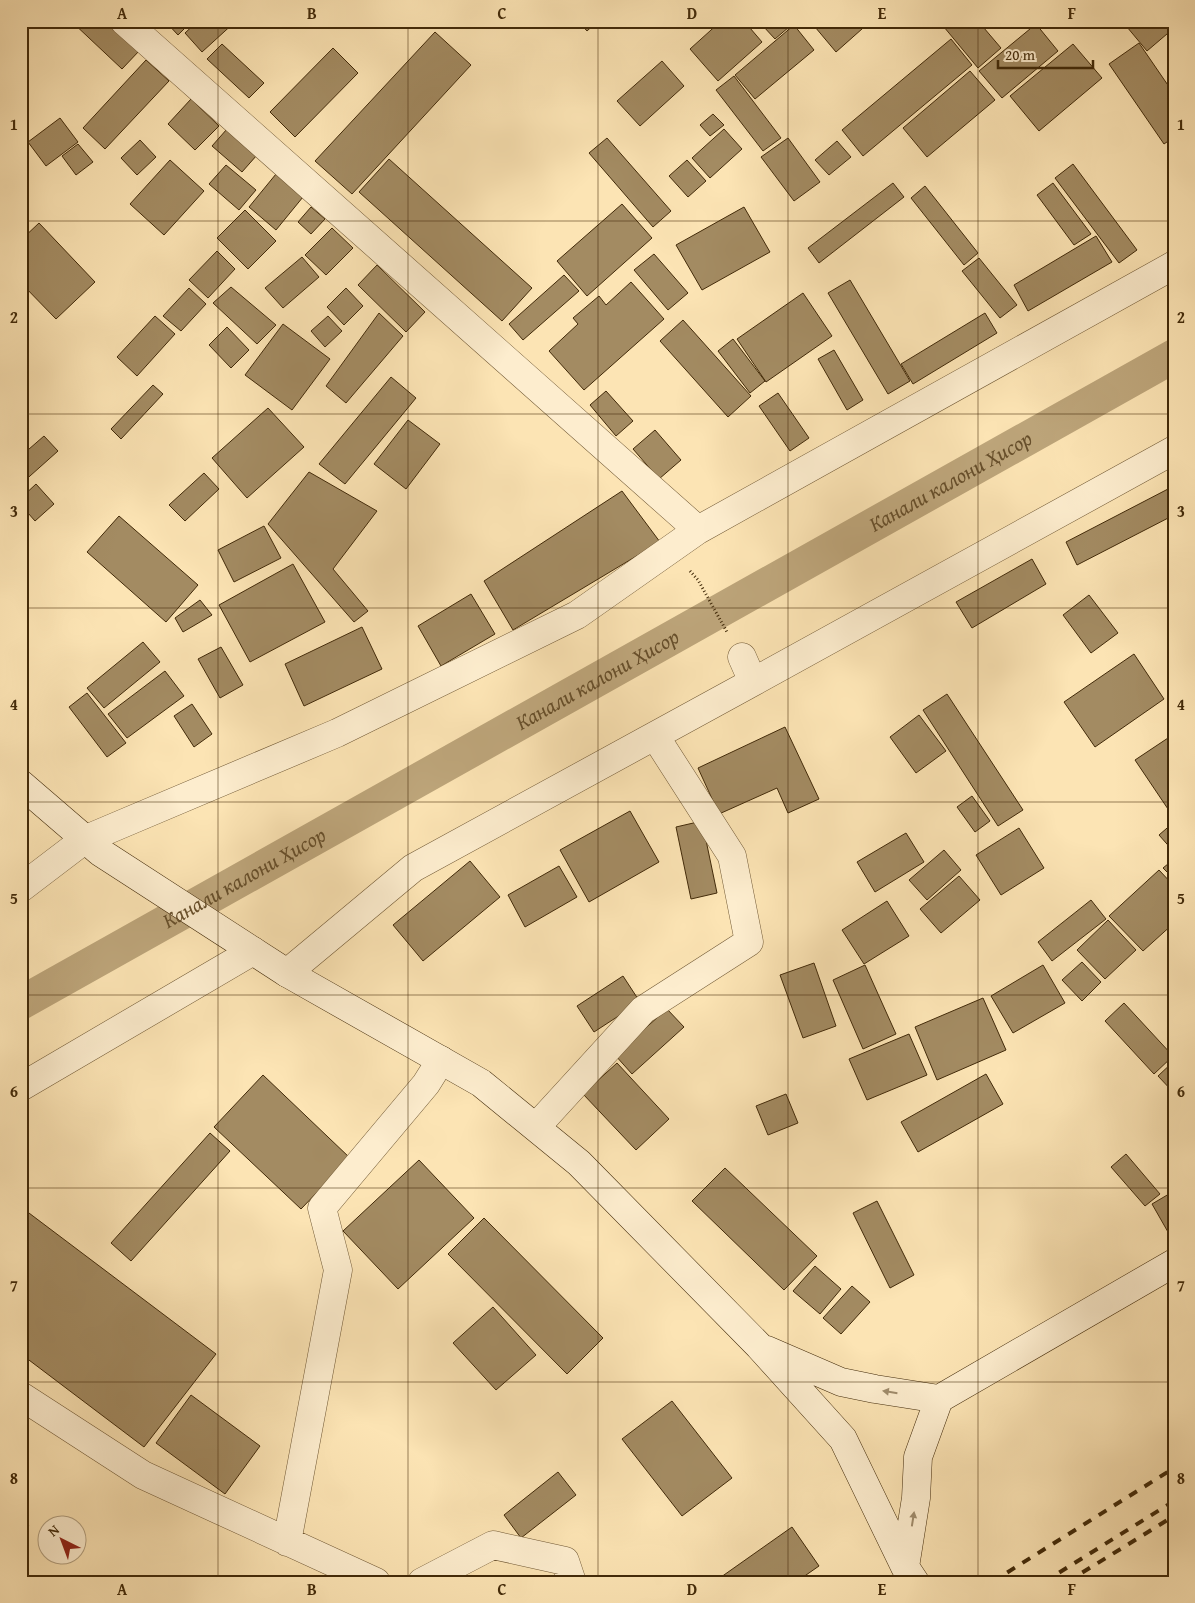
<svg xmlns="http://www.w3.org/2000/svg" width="1195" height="1603" font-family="'Gentium Book Plus',serif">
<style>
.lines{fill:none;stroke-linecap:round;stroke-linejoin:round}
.canal{stroke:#bda57a;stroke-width:34}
.building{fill:#a38b62;stroke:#422a09}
.minor-casing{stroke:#705834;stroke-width:29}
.secondary-casing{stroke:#422a09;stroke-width:29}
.path{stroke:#422a09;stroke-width:3;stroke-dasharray:1 2.5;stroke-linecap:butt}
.minor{stroke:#fdedce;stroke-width:28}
.secondary{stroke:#fdedce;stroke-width:28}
.rail{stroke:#422a09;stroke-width:4;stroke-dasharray:9 9;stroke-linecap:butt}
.oneway{fill:#a08c6c}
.grid{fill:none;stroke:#422a09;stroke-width:1;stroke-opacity:0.55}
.labels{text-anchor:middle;stroke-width:4;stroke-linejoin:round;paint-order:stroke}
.water-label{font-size:21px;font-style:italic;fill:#674f2b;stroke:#fdedce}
.neatline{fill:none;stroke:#422a09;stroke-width:2}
.grid-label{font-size:16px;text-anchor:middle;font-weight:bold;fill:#422a09}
</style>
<rect width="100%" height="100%" fill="#fce4b4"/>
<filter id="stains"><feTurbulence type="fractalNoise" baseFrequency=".004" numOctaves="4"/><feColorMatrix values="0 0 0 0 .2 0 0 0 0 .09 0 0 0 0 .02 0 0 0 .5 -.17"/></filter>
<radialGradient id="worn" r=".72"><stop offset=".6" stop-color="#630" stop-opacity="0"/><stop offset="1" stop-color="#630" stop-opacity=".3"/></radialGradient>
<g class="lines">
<path class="canal" id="s1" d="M21,1003L1174,356"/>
</g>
<path class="building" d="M71,21H110L140,50L122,69Z
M165,21H192L178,35Z
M198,21H236L202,52L185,33Z
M578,21H598L587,31Z
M721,21H744L762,42L718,81L690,49Z
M768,21H785L789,27L775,39L763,26Z
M810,21H871L836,52Z
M939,21H978L1001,48L978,68Z
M1133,21H1174V28L1147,51L1127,27Z
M1036,24L1058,51L1002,98L979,71Z
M794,25L814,50L755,99L735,75Z
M435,32L471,65L352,194L315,161Z
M951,39L972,65L863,156L842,130Z
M1139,43L1174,94V137L1164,144L1109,64Z
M222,44L264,83L249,98L207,59Z
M1073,44L1102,78L1039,131L1010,96Z
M333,48L358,73L295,137L270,112Z
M146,60L169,81L105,149L83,128Z
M662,61L684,86L640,126L617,101Z
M970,71L995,100L927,157L903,128Z
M734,76L781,138L763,151L716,90Z
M191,99L219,126L195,150L168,124Z
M713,114L724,125L710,136L700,125Z
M60,118L78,142L46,166L28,142Z
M227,129L257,155L242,172L212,146Z
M724,129L742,149L710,178L692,158Z
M607,138L671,211L653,227L589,153Z
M788,138L820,182L794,201L761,157Z
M140,140L156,157L137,175L121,158Z
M837,141L851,157L829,175L815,160Z
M78,144L93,162L76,175L62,156Z
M389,159L532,288L502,321L359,192Z
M170,160L204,191L164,235L130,204Z
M687,160L706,181L688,197L669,176Z
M1073,164L1137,250L1119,263L1055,178Z
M226,165L256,190L239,210L209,184Z
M276,174L303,197L276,230L249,207Z
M893,183L904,197L819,263L808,248Z
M1053,183L1091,234L1074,245L1037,195Z
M925,186L978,253L964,265L911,198Z
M622,204L652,238L587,296L557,261Z
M21,207L28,215L21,222Z
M311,207L325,219L311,234L298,222Z
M744,207L770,252L702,290L676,245Z
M245,210L276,241L248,269L217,238Z
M39,223L95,282L56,319L21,283V240Z
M332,228L353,248L326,275L305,255Z
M1096,236L1112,262L1028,311L1014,285Z
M217,251L235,269L208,298L189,280Z
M654,254L688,293L668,310L634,270Z
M302,257L319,277L283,308L265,288Z
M979,258L1017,305L1000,318L962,271Z
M377,265L425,312L406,332L358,285Z
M564,275L579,291L523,340L509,324Z
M850,280L910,381L888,394L828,293Z
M631,282L664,319L584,390L549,351L578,324L573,318L599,296L606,305Z
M231,287L276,325L257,344L213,303Z
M189,288L206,304L181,331L163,316Z
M346,288L363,306L344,325L327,307Z
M803,293L832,336L766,382L737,339Z
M379,313L403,336L346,403L326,386Z
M985,313L997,333L913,384L901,364Z
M155,316L175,334L137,376L117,357Z
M328,316L342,331L325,347L311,331Z
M683,320L751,396L728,417L660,341Z
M283,324L330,359L292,410L245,375Z
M227,327L249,350L231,368L209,345Z
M733,339L765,381L750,393L718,351Z
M834,350L863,400L847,410L818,359Z
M391,377L416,398L345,484L319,464Z
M153,385L163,394L121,439L111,429Z
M606,391L633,421L616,436L590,405Z
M778,393L809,438L790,451L759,406Z
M268,408L304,447L247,498L212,458Z
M408,420L440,444L406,489L374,464Z
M655,430L681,460L659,479L633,449Z
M44,436L58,451L21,484V456Z
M309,472L377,511L333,569L368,611L354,622L268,524Z
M204,473L219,489L185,521L169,505Z
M36,484L54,504L35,521L21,505V498Z
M1168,489L1174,501V515L1077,565L1066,542Z
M622,491L660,542L513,630L484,581Z
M119,516L198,585L166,622L87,552Z
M264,526L281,558L234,582L218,550Z
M1032,559L1046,584L972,628L956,602Z
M293,564L325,622L250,662L219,605Z
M471,594L495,634L441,666L418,626Z
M1089,595L1118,633L1091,653L1063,615Z
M200,600L212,615L183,632L175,618Z
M362,627L382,669L304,706L285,664Z
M143,642L160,662L104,708L87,688Z
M221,647L243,685L220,698L198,659Z
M1134,654L1164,699L1095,747L1064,702Z
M165,671L184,696L127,738L108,714Z
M87,693L126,743L107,757L69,707Z
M947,694L1023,810L998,826L923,710Z
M192,704L212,734L194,747L174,716Z
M919,715L946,751L916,773L890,737Z
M785,727L819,799L788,813L777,788L719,814L698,768Z
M1174,734V810L1170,812L1135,760Z
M972,796L990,821L975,832L957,807Z
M630,811L659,862L589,902L560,850Z
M702,821L717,893L691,899L676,827Z
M1174,822V852L1159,835Z
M1019,828L1044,868L1001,895L976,855Z
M906,833L924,862L875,892L857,862Z
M944,850L961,870L927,900L909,880Z
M1174,859V879L1163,868Z
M470,861L500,897L423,961L393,925Z
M559,866L577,897L525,927L508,895Z
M1159,870L1174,886V923L1143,951L1109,916Z
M959,876L980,900L941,933L920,909Z
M1091,900L1106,919L1052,961L1038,942Z
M887,901L909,936L864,964L842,930Z
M1108,920L1136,950L1105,979L1077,950Z
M1082,962L1101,982L1082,1001L1062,980Z
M814,963L836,1026L803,1038L780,975Z
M865,965L896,1034L863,1049L833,980Z
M1043,965L1065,1003L1013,1033L991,996Z
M623,976L640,1002L594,1032L577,1006Z
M983,998L1006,1050L937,1080L915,1027Z
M1124,1003L1173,1056L1154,1074L1105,1021Z
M667,1009L684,1027L632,1074L615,1055Z
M909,1034L927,1075L867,1100L849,1059Z
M1174,1061V1093L1158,1076Z
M617,1063L669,1119L636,1150L583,1094Z
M986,1074L1003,1104L918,1152L901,1122Z
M263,1075L350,1158L301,1209L214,1127Z
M786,1094L798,1123L768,1135L756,1106Z
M210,1133L230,1151L131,1261L111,1243Z
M1126,1154L1160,1194L1145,1206L1111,1167Z
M419,1160L474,1218L398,1289L343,1231Z
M725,1168L817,1256L784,1290L692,1201Z
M1174,1191V1228L1168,1232L1152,1204Z
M877,1201L914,1275L890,1288L853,1213Z
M21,1207L216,1354L144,1447L21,1354Z
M484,1218L603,1338L567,1374L448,1254Z
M815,1266L841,1289L820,1314L793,1291Z
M852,1286L870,1302L841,1334L823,1318Z
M493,1307L536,1355L496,1390L453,1343Z
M191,1395L260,1446L225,1494L156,1443Z
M672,1401L732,1478L682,1516L622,1439Z
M558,1472L576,1495L521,1538L504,1515Z
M21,1517L29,1526L21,1532Z
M792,1527L819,1566L796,1582H714Z"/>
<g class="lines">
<defs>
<path id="minor" d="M124,21L698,530L1174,265
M742,657L753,682L1174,450
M21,888L84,840L337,733L577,615L698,530
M287,973L413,868L753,682
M21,1087L253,951
M536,1127L643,1010L749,942L732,856L655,736
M21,1396L143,1475L376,1582
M287,1542L338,1270L322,1208L426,1084L441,1060
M422,1582L493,1545L565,1561L572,1582"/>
<path id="secondary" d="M21,784L100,852L287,973L481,1083L579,1163L759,1346L843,1439L905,1567L915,1582
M767,1350L841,1382L875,1389L939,1399L1174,1263
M905,1567L916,1498L918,1457L939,1399"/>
</defs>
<use href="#minor" class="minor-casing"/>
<use href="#secondary" class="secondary-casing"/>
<path class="path" d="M690,571L698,580L727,632"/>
<use href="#minor" class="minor"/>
<use href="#secondary" class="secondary"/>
<path class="rail" d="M992,1582L1174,1468
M1044,1582L1174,1501
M1067,1582L1174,1516"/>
</g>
<defs><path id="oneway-solid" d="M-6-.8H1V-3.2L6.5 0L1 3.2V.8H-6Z" transform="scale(1.25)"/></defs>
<g class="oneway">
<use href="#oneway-solid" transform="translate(890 1392) rotate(-171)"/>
<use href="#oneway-solid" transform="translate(913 1519) rotate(-81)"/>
</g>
<path class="grid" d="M218,21V1582M408,21V1582M598,21V1582M788,21V1582M978,21V1582M21,221H1174M21,414H1174M21,608H1174M21,802H1174M21,995H1174M21,1188H1174M21,1382H1174"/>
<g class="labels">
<g class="water-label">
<text dy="7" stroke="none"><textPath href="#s1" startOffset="1066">Канали калони Ҳисор</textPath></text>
<text dy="7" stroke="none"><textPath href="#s1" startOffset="661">Канали калони Ҳисор</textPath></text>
<text dy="7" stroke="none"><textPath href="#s1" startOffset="256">Канали калони Ҳисор</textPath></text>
</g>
</g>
<rect width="1195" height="1603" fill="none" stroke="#fce4b4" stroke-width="55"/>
<g transform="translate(62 1540) rotate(318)"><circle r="24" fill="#fdedce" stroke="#b29f7f"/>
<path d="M0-4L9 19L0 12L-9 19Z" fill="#8f2418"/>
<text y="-8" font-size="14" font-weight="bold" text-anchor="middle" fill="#422a09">N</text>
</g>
<path d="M998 60v8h95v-8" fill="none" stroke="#422a09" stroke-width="2.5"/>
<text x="1005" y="60" font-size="15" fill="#422a09" stroke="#fdedce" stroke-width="4" paint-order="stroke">20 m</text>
<rect x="28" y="28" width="1140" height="1548" class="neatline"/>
<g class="grid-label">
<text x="122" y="19">A</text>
<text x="312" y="19">B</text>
<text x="502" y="19">C</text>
<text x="692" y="19">D</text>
<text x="882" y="19">E</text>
<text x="1072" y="19">F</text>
<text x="14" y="130">1</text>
<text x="1181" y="130">1</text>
<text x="14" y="323">2</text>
<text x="1181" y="323">2</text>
<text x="14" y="517">3</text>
<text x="1181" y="517">3</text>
<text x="14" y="710">4</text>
<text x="1181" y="710">4</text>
<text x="14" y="904">5</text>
<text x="1181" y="904">5</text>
<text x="14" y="1097">6</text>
<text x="1181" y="1097">6</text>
<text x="14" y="1291">7</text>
<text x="1181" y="1291">7</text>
<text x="14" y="1484">8</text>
<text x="1181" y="1484">8</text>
<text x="122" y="1595">A</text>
<text x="312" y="1595">B</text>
<text x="502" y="1595">C</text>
<text x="692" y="1595">D</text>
<text x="882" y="1595">E</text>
<text x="1072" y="1595">F</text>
</g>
<rect width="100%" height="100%" filter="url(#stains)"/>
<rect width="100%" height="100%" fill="url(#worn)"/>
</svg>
